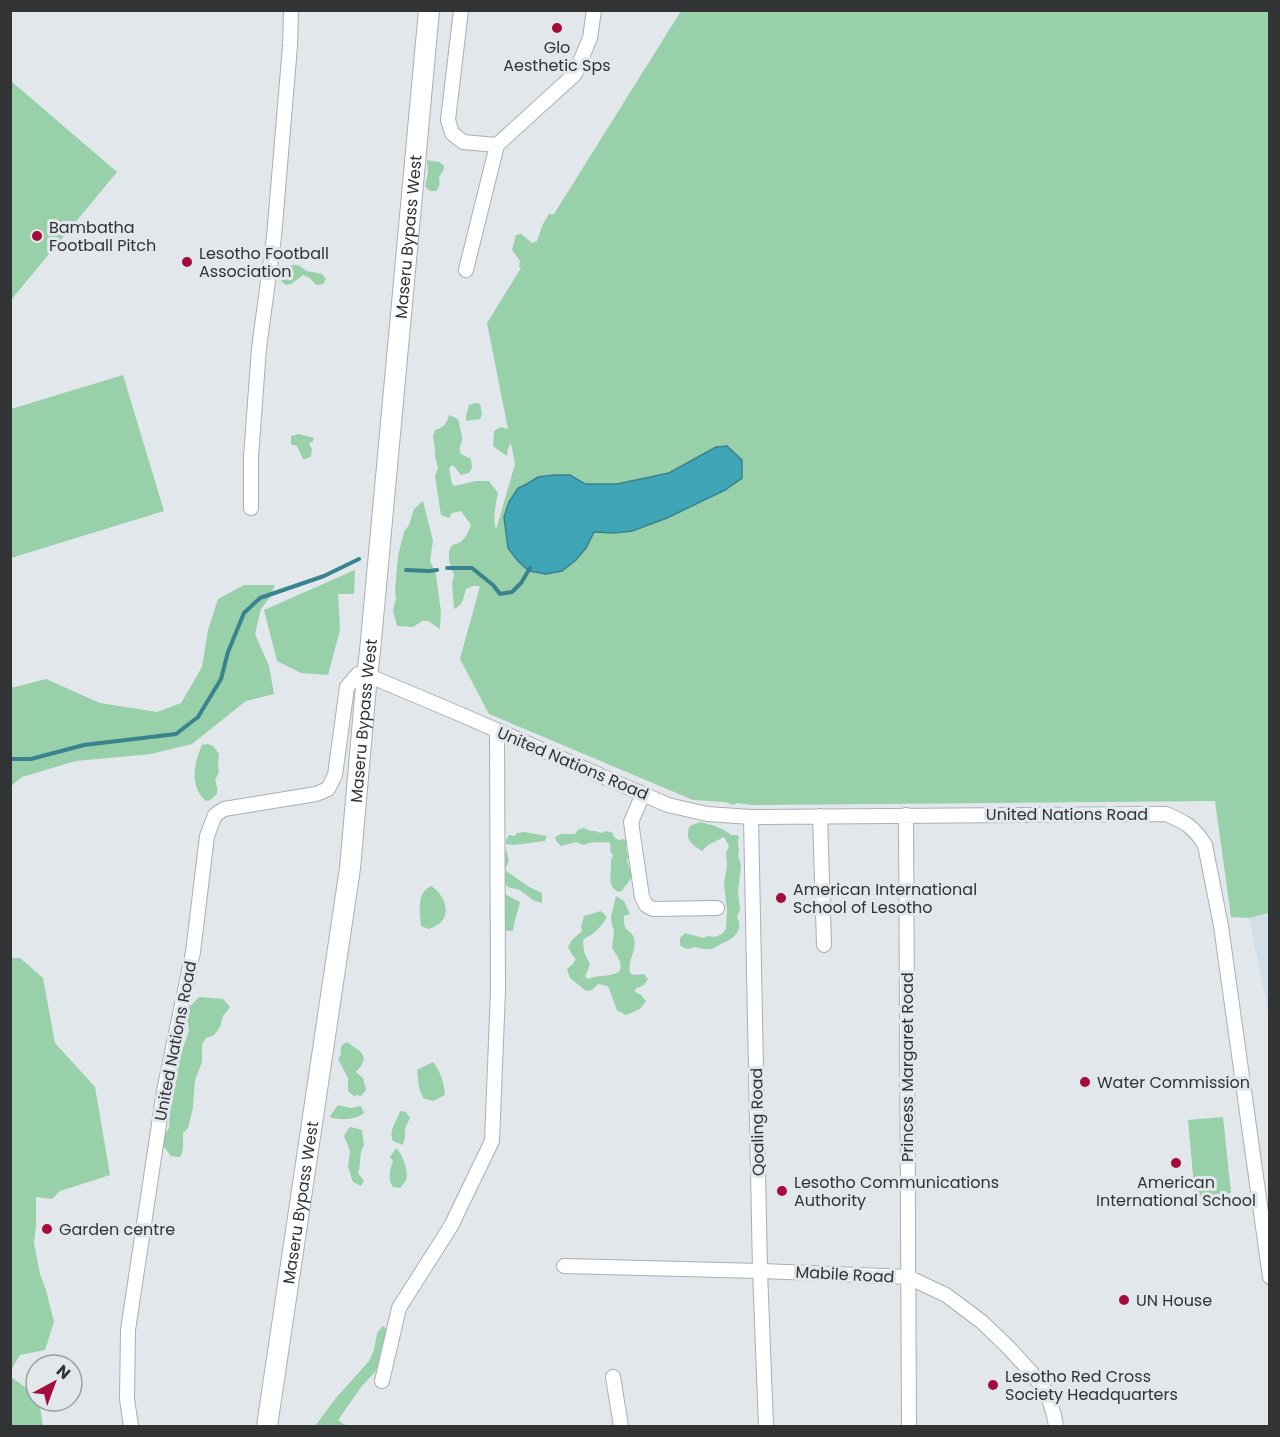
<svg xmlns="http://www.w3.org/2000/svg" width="1280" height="1437" font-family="Poppins,sans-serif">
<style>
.built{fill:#d2dee8}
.green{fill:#98d0aa}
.water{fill:#3da5b5;stroke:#39838f;stroke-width:1.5}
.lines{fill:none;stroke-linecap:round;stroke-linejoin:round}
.stream{stroke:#39838f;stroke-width:4}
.minor-casing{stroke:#a9afb3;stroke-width:16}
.primary-casing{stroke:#a9afb3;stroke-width:22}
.minor{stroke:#fff;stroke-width:14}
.primary{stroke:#fff;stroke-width:20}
.poi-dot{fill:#a60c3b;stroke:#e1e7eb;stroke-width:2}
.labels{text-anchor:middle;stroke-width:6;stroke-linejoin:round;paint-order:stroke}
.poi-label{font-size:16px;fill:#313335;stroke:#e1e7eb;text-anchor:start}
.street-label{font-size:16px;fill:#313335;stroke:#e1e7eb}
</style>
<rect width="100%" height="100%" fill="#e1e7eb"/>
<path class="built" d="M1269,913V1015L1249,918Z"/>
<path class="green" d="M681,11H1269V913L1249,918L1231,917L1215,801L753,805L736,803L734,805L725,802L693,800L489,714L460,659L480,586H473L466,589C463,597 464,605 454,609L452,583L454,575L449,561V551L452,545C464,543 467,535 471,525L461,511L452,513L449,518L441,515L435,476L438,468L435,456V449L433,436L435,430C442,429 448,422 449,415L456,418L459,421C459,426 463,437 462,440C461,446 458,447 461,454L471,459L472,468L469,473L461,475L453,465L449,468L452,484L454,486L476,481H489L498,493C495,506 493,518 496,530L515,464L511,443L508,448L507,456L493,446L494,431L501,427L508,429L487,323L521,268L519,267L520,261L512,250L516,235L521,234L532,243L537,241L543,224L549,214H554Z
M11,81L117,172L11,300Z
M427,160L439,162L444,166L443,171L439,177C440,183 440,187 436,191H430L425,186L428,173Z
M292,265H298L307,271L322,274L326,279L323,284L316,285L310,278L303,275L291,284L286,285L281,281V272Z
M123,375L164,511L11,558V409Z
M475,403L480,404L482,414L480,419L466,421V416L469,405Z
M299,434L314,438L313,441L309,444L312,449L311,456L306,459H303L297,446L291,444V436Z
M423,501L433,541L430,561L436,575L441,612L440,629L428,621H422L413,627L397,626L393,610L396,599L395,590L398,556L404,532L409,525L414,509Z
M355,570L354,594H338L340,630L328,675L301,673L277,661L264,610Z
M244,585H275L270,597L261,609L255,634L269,666L274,694L246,701L192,744L151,754L76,761L22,777L11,786V688L46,679L100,703L157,712L181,703L202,667L208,630L218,599Z
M208,744L213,746L219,754L218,766L219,772L215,780L217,787V794L210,800L206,801C189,786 194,763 202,745Z
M700,822C711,825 722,827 731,835H737L739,837L738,843L739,851L738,855L741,866L738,891L740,910L737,917C744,930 734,939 723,943C719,945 714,949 710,949C705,950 700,948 695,947C688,949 686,950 680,945V938L685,933L703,938L708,936L715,937L722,934L726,929L727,910L724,883L727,866L726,853L729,846L724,837L708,845L702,851C691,844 684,839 690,826Z
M583,828L591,831H596L600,833L607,831L613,833V836L618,840L624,839L627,841L626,848L628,856L627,861L632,875C630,882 625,885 622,891L618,892C609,886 610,880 611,870C611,864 610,862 613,855L610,851L611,846L609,842C598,844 595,840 584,845L576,842L561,846L556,841L555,837L561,834H575L578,830Z
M524,832L547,836L545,841L514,845L506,844V840L509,835L515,836L517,833Z
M506,849L509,861L505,870L529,887L542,893V903L533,900L520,890L508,887C498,872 500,865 506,849Z
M431,886C442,892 451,910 442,921C439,925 433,927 429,929L421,926C420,912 416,893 431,886Z
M503,893L520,902C518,912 514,920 513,931H508L503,929Z
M616,896L624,901L630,914L624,916C623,934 631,928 634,938C637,951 627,961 630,973L634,975L644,974L648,979L644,985L635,989V992L641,995L646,1001L640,1009L626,1015L617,1010L608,986L598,984L592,990L586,991L570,978L567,969L572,965L576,959L573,956L568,947L572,940L582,931L581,926L584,916L601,911L607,917C603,924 598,930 591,935C588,937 585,938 583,940L584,952L590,964L585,977L589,979C598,973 628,980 619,960C618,956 614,952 612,948L614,930L612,925L611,917Z
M10,958H20L43,978L55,1043L95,1087L110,1175L60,1191L52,1199L36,1197V1226L34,1243L40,1274L46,1290L54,1322L45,1350L20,1355L11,1370Z
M199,997L223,999L230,1007L223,1016L220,1027L214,1035L206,1038L202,1044V1062L195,1080L193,1108L188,1128L183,1133V1150L180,1157L171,1156L164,1147V1136L169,1128L170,1095L171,1091L175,1086L178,1073V1063L189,1030L186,1011Z
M347,1042C354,1048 369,1053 362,1064C361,1067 358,1069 356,1072L363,1078L366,1090L361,1096L356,1095L355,1097L348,1091V1078L338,1059L341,1054C340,1048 341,1044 347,1042Z
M433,1062C441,1073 444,1082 445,1095L433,1101L423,1098L419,1088L417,1070Z
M338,1105L351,1108L361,1106L364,1113C355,1120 343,1120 332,1118L330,1116Z
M400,1111L406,1112L410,1118L405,1128V1137L403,1145L393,1141C388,1130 397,1121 400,1111Z
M1223,1117L1231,1193L1195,1197L1188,1120Z
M351,1127L362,1130L364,1145C358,1155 362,1163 358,1173L364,1181L361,1186L353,1182L348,1167L350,1151L344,1136L348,1129Z
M396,1148C402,1153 409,1171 406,1180C405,1183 402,1185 400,1188L393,1187C387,1178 390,1170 393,1161L390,1157Z
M383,1326L389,1331L381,1360L375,1372L362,1386L338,1420L343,1424L349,1426H315L336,1398L369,1361L374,1350L377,1333Z
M10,1376L36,1395V1401H39L43,1426H11Z"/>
<path class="water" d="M727,446L742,460V478L725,490L667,518L632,531L615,533L594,532L586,548L576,560L562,571L546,574L529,571L518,561L508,548L504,517L509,502L518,488L525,485L538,477L554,475H570L585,484H617L669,473L716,447Z"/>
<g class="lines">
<path class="stream" d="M447,568H472L493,585L500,594L512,592L521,583L530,568
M406,570L429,571L437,570
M10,759H31L84,745L176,734L198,717L221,679L228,652L244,613L260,598L324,576L359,559"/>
<defs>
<path id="minor" d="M461,10L448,120L452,133L463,142L497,145
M466,270L497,145L575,74L590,38L594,10
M251,508V457L259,348L274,237L290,46L291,10
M643,794L631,822L642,897L646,905L653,909L717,908
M906,815L909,1426
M820,816L824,945
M751,817L760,1271L766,1426
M564,1266L760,1271L908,1277L946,1295L982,1322L1008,1347L1030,1371L1047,1393L1054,1415L1056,1426
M613,1377L621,1426
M382,1381L399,1308L451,1226L492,1141L498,991L497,731
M131,1426L127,1399L128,1330L164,1091L193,952L207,836L215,815L224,809L316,794L328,789L335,775L347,687L358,674L367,675L462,715L668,805L707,814L751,817L1166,814C1185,822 1194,827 1205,845L1221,926L1270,1277"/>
<g id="primary">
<path id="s1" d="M267,1426L350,868L367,675L370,651L429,10"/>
</g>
</defs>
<use href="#minor" class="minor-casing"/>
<use href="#primary" class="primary-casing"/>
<use href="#minor" class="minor"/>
<use href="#primary" class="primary"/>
</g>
<g class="poi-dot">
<circle cx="557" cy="28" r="6"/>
<circle cx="37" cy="236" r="6"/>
<circle cx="187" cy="262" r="6"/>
<circle cx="781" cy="898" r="6"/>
<circle cx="1085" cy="1082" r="6"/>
<circle cx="1176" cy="1163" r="6"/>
<circle cx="782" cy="1191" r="6"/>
<circle cx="47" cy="1229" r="6"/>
<circle cx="1124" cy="1300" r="6"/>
<circle cx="993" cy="1385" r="6"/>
</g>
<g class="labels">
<g class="poi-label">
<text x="557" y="53" text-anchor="middle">Glo<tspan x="557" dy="18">Aesthetic Sps</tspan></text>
<text x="49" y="233">Bambatha<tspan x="49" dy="18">Football Pitch</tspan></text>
<text x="199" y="259">Lesotho Football<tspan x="199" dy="18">Association</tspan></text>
<text x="793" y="895">American International<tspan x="793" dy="18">School of Lesotho</tspan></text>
<text x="1097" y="1088">Water Commission</text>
<text x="794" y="1188">Lesotho Communications<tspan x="794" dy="18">Authority</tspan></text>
<text x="1176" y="1188" text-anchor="middle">American<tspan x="1176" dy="18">International School</tspan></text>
<text x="59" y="1235">Garden centre</text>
<text x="1136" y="1306">UN House</text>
<text x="1005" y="1382">Lesotho Red Cross<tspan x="1005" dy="18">Society Headquarters</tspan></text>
</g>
<g class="street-label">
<text dy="6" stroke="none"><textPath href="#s1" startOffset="1198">Maseru Bypass West</textPath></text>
<text dy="6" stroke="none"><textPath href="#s1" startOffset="712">Maseru Bypass West</textPath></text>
<text transform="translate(573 763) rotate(23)" y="6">United Nations Road</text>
<text x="1067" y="820">United Nations Road</text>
<text transform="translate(175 1041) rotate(-79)" y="6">United Nations Road</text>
<text transform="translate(907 1067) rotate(-90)" y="6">Princess Margaret Road</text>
<text transform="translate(757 1122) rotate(-91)" y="6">Qoaling Road</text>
<text dy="6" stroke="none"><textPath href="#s1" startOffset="226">Maseru Bypass West</textPath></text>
<text transform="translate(845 1274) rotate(3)" y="6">Mabile Road</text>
</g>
</g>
<rect width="1280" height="1437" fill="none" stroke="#313335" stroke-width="24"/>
<g transform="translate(54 1383) rotate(41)"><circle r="28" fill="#e1e7eb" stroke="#9b9fa2" stroke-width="1.5"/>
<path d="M0-4.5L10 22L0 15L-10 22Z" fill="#a60c3b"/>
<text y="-9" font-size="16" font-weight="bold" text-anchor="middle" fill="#313335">N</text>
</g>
</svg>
